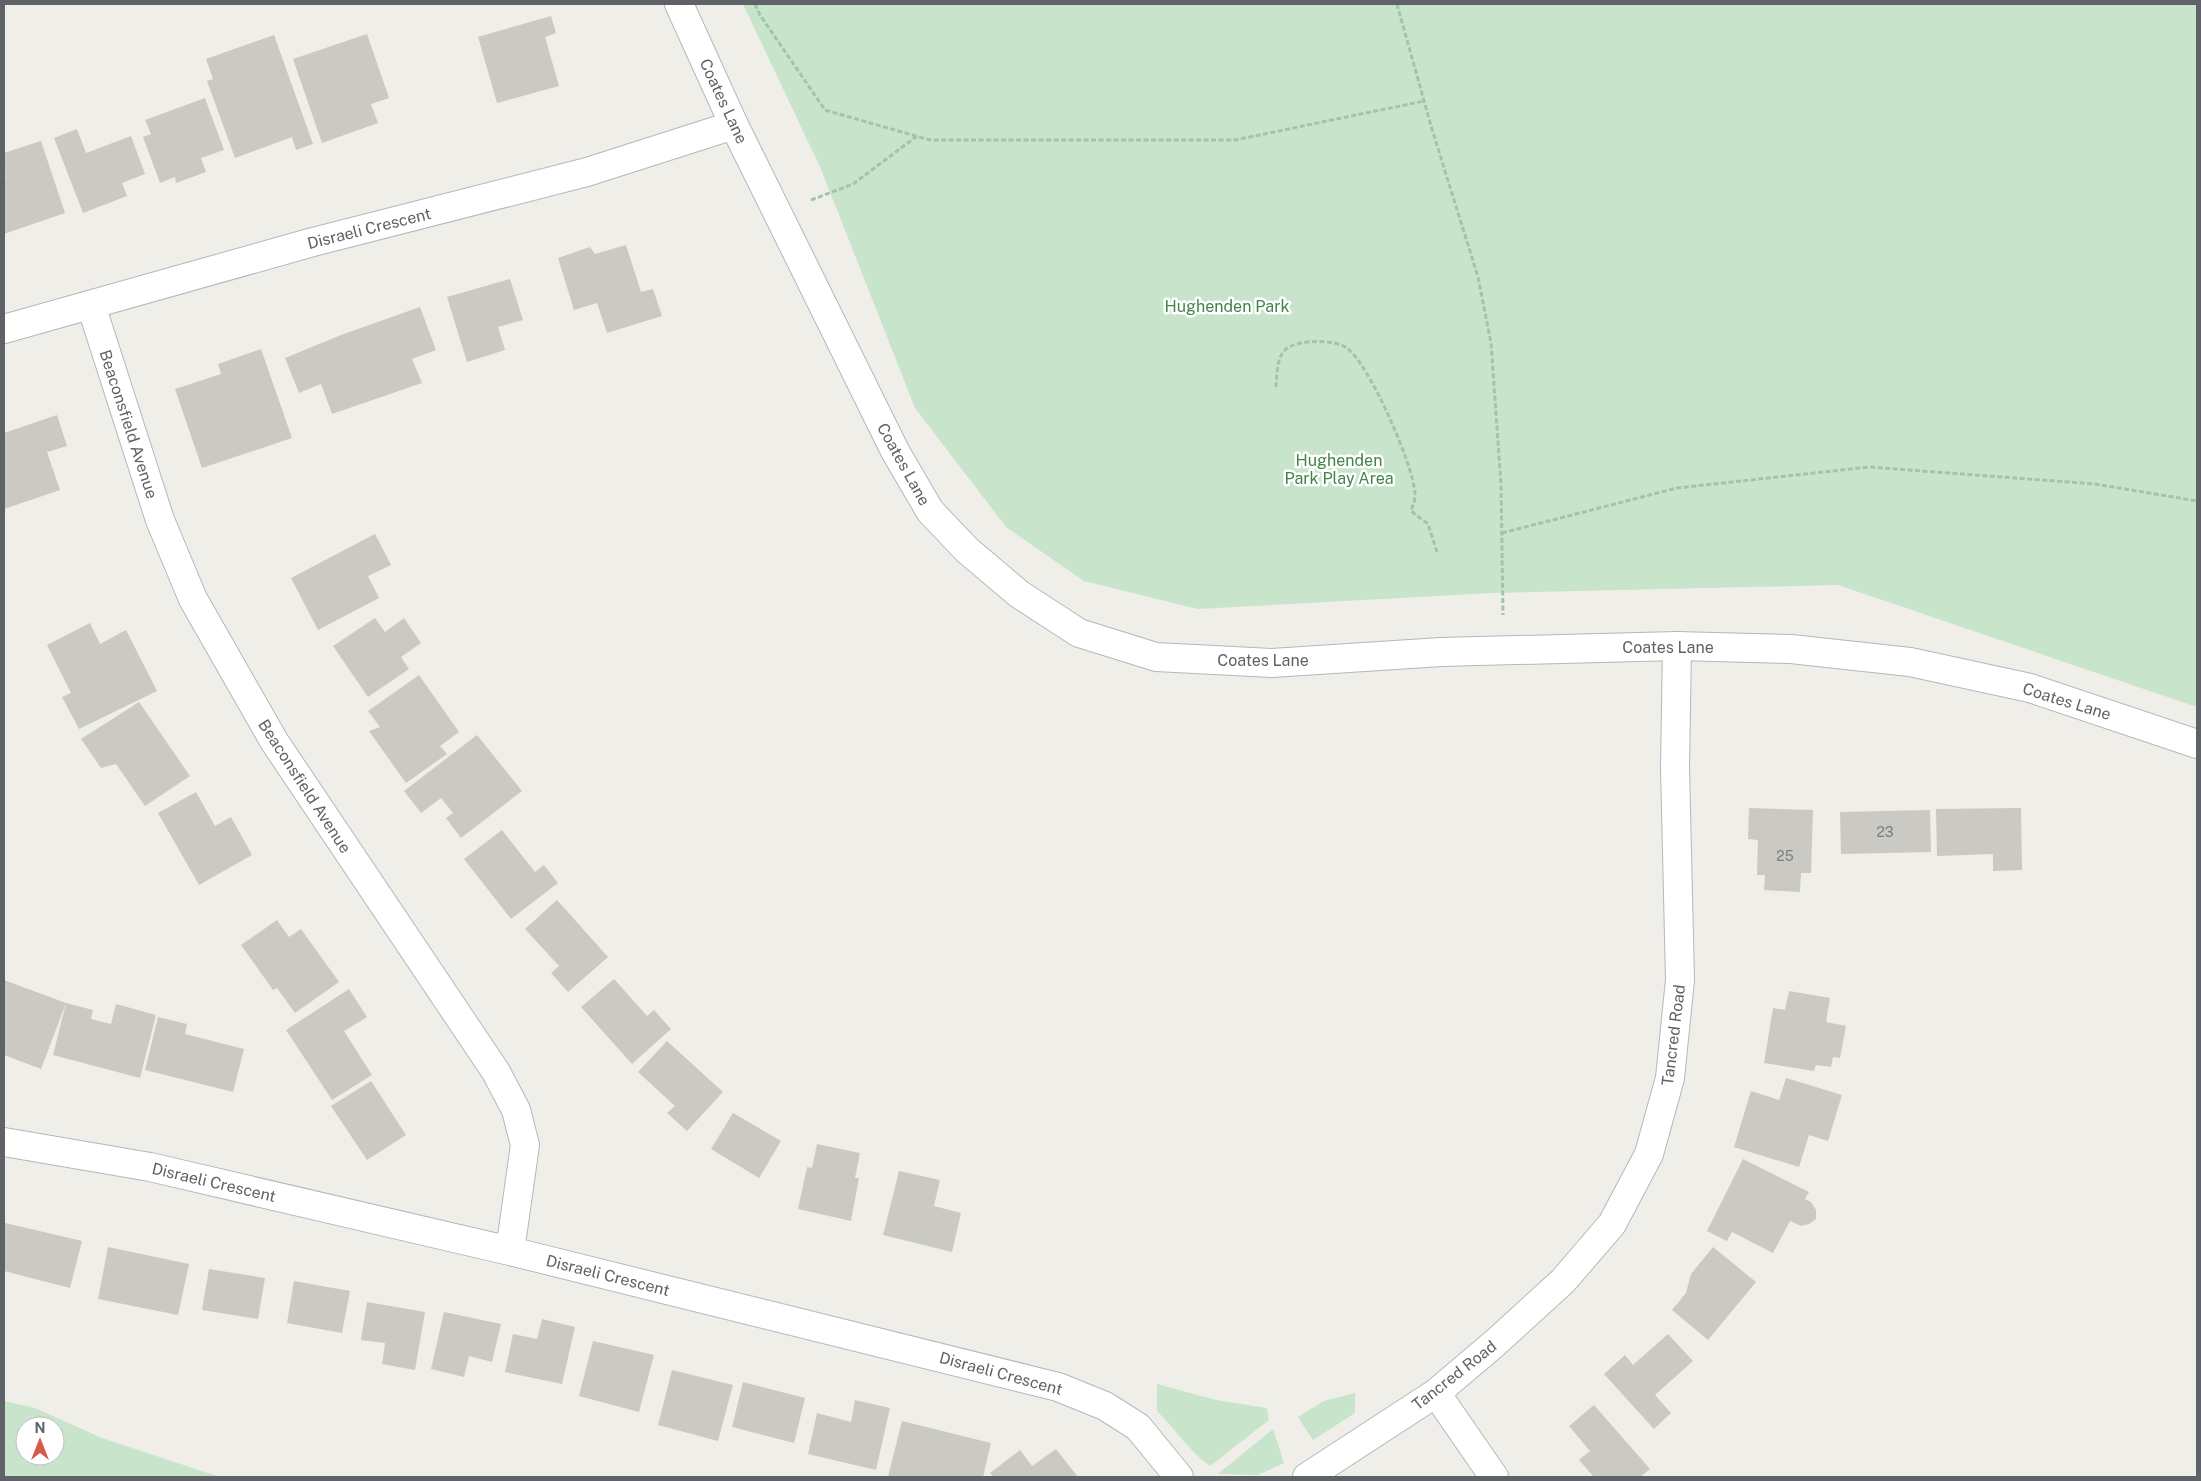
<svg xmlns="http://www.w3.org/2000/svg" width="2201" height="1481" font-family="'Public Sans',sans-serif">
<style>
.green{fill:#c8e4ca;fill-rule:evenodd}
.building{fill:#cbc9c4}
.lines{fill:none;stroke-linecap:round;stroke-linejoin:round}
.minor-casing{stroke:#b5b7bb;stroke-width:30}
.tertiary-casing{stroke:#b5b7bb;stroke-width:30}
.path{stroke:#a2c4ad;stroke-width:3;stroke-dasharray:5 2.5;stroke-linecap:butt}
.minor{stroke:#fff;stroke-width:28}
.tertiary{stroke:#fff;stroke-width:28}
.labels{text-anchor:middle;stroke-width:5;stroke-linejoin:round;paint-order:stroke}
.number-label{font-size:14px;fill:#7a7c7e}
.street-label{font-size:16px;fill:#5f6266;stroke:#fff}
.park-label{font-size:16px;fill:#418348;stroke:#fff}
</style>
<rect width="100%" height="100%" fill="#efeee8"/>
<path class="green" d="M743,4H2197V707L1838,585L1493,593L1198,609L1084,581L1006,527L915,408L821,169Z
M1157,1384L1216,1400L1267,1408L1269,1420L1210,1466C1189,1451 1175,1429 1157,1411Z
M1355,1393V1413L1313,1440L1298,1417L1324,1401Z
M4,1401L35,1408L102,1438L220,1477H4ZM25,1426H55V1456H25Z
M1273,1429L1284,1463L1258,1475L1218,1474Z"/>
<path class="building" d="M551,16L556,33L545,37L559,86L497,103L478,37Z
M367,34L389,98L371,104L378,123L322,143L293,59Z
M274,35L313,144L296,150L292,137L235,158L207,81L213,79L206,59Z
M205,98L224,150L201,158L206,172L176,183L175,177L160,183L143,137L151,134L145,120Z
M77,129L86,153L131,136L145,174L122,183L127,196L83,213L54,138Z
M41,141L65,213L4,234V177H6L4,170V153Z
M626,245L641,292L653,289L662,316L607,333L597,303L574,310L558,258L590,247L595,254Z
M510,279L523,320L498,327L505,350L467,362L447,297Z
M420,307L436,350L412,359L422,383L332,414L321,384L299,393L285,358L341,335Z
M261,349L292,438L202,468L175,389L221,374L218,364Z
M57,415L67,446L47,452L60,490L4,509V433Z
M375,534L391,565L368,576L379,598L318,630L291,578Z
M375,618L385,632L404,618L421,643L401,657L409,669L368,697L333,646Z
M90,623L100,644L126,630L157,691L79,729L62,697L71,693L47,645Z
M419,675L459,732L440,746L447,754L406,783L369,731L380,727L368,711Z
M139,702L190,776L145,806L116,764L101,768L81,739Z
M477,735L522,791L461,838L446,818L453,813L441,798L421,813L404,791Z
M196,792L215,826L231,817L252,855L199,885L158,813Z
M1749,808L1813,810L1811,873H1801L1800,892L1764,890L1765,875H1757L1758,840L1748,839Z
M2021,808L2022,870L1993,871V854L1937,856L1936,809Z
M1930,810L1931,852L1841,854L1840,812Z
M502,830L535,872L544,865L558,883L511,919L464,859Z
M557,900L608,957L568,992L551,973L559,966L525,929Z
M277,920L289,937L301,929L339,982L295,1013L277,988L273,990L241,945Z
M614,979L647,1016L654,1010L671,1029L632,1064L581,1007Z
M4,980L66,1003L41,1069L4,1055Z
M349,989L367,1017L344,1031L372,1075L332,1100L286,1030Z
M1789,991L1830,998L1826,1022L1846,1026L1840,1058L1833,1057L1831,1067L1816,1065L1814,1071L1764,1063L1773,1008L1785,1010Z
M66,1003L93,1010L91,1019L111,1024L116,1004L156,1015L140,1078L53,1055Z
M158,1017L187,1024L185,1034L244,1049L233,1092L145,1070Z
M667,1041L723,1092L687,1131L667,1113L675,1106L638,1072Z
M1786,1078L1842,1095L1828,1141L1809,1135L1799,1167L1734,1147L1751,1091L1779,1100Z
M371,1081L406,1135L367,1160L331,1106Z
M733,1113L781,1141L759,1178L711,1149Z
M817,1144L860,1153L855,1178H859L851,1221L798,1209L807,1167L812,1168Z
M1743,1159L1809,1192L1805,1199L1811,1202L1816,1210V1219L1809,1224L1801,1226L1790,1221L1773,1253L1732,1232L1727,1241L1707,1231Z
M899,1171L940,1180L934,1206L961,1213L952,1252L883,1235Z
M5,1223L82,1241L70,1288L4,1271Z
M108,1247L189,1264L178,1315L98,1299Z
M1713,1247L1756,1282L1708,1340L1672,1310L1686,1293L1691,1274Z
M209,1269L265,1278L258,1319L202,1310Z
M294,1281L350,1291L342,1333L287,1323Z
M367,1302L425,1312L415,1370L382,1364L385,1343L361,1340Z
M444,1312L501,1324L492,1362L469,1356L464,1377L431,1369Z
M542,1319L575,1327L562,1384L505,1372L513,1334L537,1339Z
M1668,1334L1693,1361L1655,1395L1671,1413L1654,1429L1604,1374L1625,1355L1633,1365Z
M593,1341L654,1355L639,1412L579,1396Z
M672,1370L733,1385L718,1441L658,1425Z
M743,1382L805,1398L794,1443L732,1427Z
M855,1400L890,1408L876,1470L808,1454L817,1413L851,1422Z
M1594,1405L1650,1469L1640,1477H1594L1579,1460L1590,1451L1569,1426Z
M902,1421L991,1443L983,1477H888Z
M1056,1449L1078,1477H993L990,1473L1020,1450L1032,1466Z"/>
<g class="lines">
<defs>
<path id="minor" d="M91,305L160,520L193,599L274,741L496,1072L516,1110L525,1145L510,1251
M4,329L313,242L587,172L734,125
M4,1142L150,1167L510,1251L1058,1387L1105,1406L1138,1427L1179,1477
M1436,1393L1494,1477
M1307,1477L1436,1393L1495,1343L1563,1281L1612,1224L1649,1154L1670,1078L1680,980L1675,767L1677,646"/>
<path id="tertiary" d="M679,4L734,125L895,451L930,511L967,550L1019,594L1079,633L1156,657L1272,663L1441,652L1677,646L1791,649L1910,662L2030,688L2197,744"/>
</defs>
<use href="#minor" class="minor-casing"/>
<use href="#tertiary" class="tertiary-casing"/>
<path class="path" d="M755,4L760,15L825,110L930,140H1235L1424,101
M1397,4L1431,126L1478,277L1491,343L1501,484L1503,615
M811,200L853,184L917,136
M1276,387C1277,376 1276,359 1285,350C1296,339 1335,339 1347,348C1369,364 1413,464 1415,493C1416,498 1413,505 1411,511L1428,524L1437,552
M1502,533L1677,488L1869,467L2095,484L2197,501"/>
<use href="#minor" class="minor"/>
<use href="#tertiary" class="tertiary"/>
</g>
<g class="labels">
<g class="number-label">
<text x="1885" y="837">23</text>
<text x="1785" y="861">25</text>
</g>
<g class="street-label">
<text transform="translate(724 101) rotate(65)" y="6">Coates Lane</text>
<text transform="translate(369 228) rotate(-14)" y="6">Disraeli Crescent</text>
<text transform="translate(129 424) rotate(72)" y="6">Beaconsfield Avenue</text>
<text transform="translate(904 464) rotate(61)" y="6">Coates Lane</text>
<text x="1668" y="653">Coates Lane</text>
<text x="1263" y="666">Coates Lane</text>
<text transform="translate(2067 701) rotate(17)" y="6">Coates Lane</text>
<text transform="translate(305 786) rotate(57)" y="6">Beaconsfield Avenue</text>
<text transform="translate(1673 1035) rotate(-83)" y="6">Tancred Road</text>
<text transform="translate(214 1182) rotate(13)" y="6">Disraeli Crescent</text>
<text transform="translate(608 1275) rotate(14)" y="6">Disraeli Crescent</text>
<text transform="translate(1001 1373) rotate(15)" y="6">Disraeli Crescent</text>
<text transform="translate(1454 1375) rotate(-38)" y="6">Tancred Road</text>
</g>
<g class="park-label">
<text x="1227" y="312">Hughenden Park</text>
<text x="1339" y="466">Hughenden<tspan x="1339" dy="18">Park Play Area</tspan></text>
</g>
</g>
<rect width="2201" height="1481" fill="none" stroke="#5f6266" stroke-width="10"/>
<g transform="translate(40 1441)"><circle r="24" fill="#ffffff" stroke="#bfc0c2"/>
<path d="M0-4L9 19L0 12L-9 19Z" fill="#d55b48"/>
<text y="-8" font-size="14" font-weight="bold" text-anchor="middle" fill="#5f6266">N</text>
</g>
</svg>
